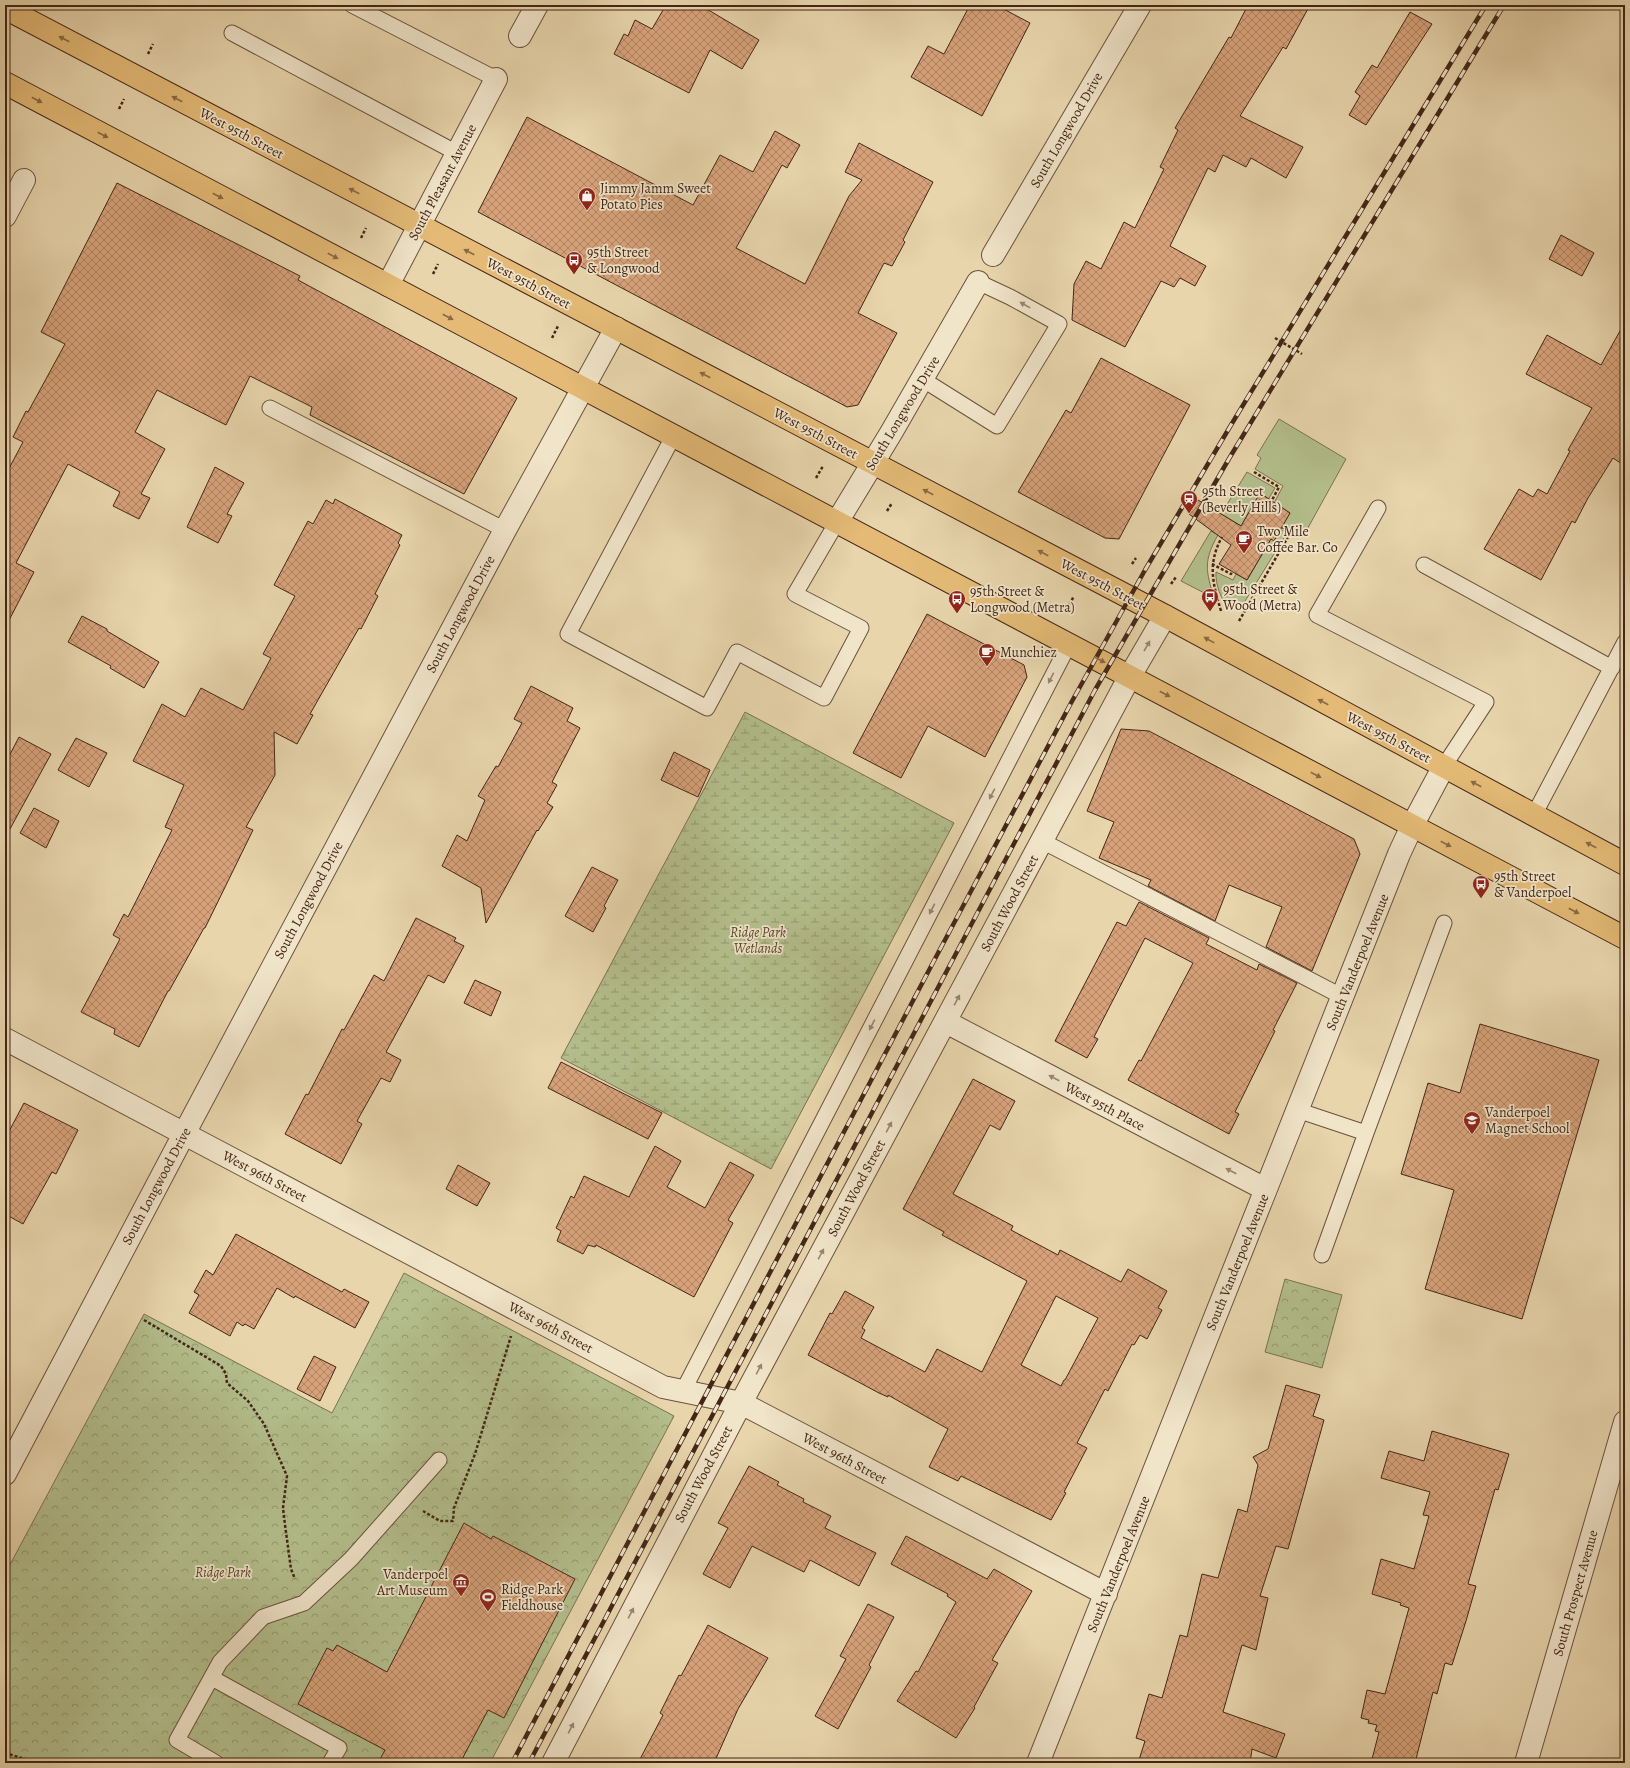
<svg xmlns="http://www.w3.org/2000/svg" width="1630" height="1768" font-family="Alegreya,serif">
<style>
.grass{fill:#b3be8c;stroke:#7b7252}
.wetland{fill:url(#wetland-marsh);stroke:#7b7252}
.park{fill:url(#park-crowns);stroke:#7b7252}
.building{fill:url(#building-cross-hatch);stroke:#432617;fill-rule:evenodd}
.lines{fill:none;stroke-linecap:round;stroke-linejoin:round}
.service-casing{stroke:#6c523c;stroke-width:17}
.minor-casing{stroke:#6c523c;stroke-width:24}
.tertiary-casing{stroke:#6c523c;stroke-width:24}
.primary-casing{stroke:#432617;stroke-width:24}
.path{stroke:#432617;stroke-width:2.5;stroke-dasharray:3 2;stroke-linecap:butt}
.service{stroke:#f0e4c9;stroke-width:15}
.minor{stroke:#f0e4c9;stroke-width:22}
.tertiary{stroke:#f0e4c9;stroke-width:22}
.primary{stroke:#e4ba76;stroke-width:22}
.rail-casing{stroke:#432617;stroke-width:4.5}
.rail{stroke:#f0e4c9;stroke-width:3;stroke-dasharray:9;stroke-linecap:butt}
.oneway{fill:#8b6942}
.oneway2{fill:#9a8570}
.labels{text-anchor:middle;stroke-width:3.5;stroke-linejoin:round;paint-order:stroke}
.street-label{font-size:14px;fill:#432617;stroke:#f0e4c9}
.poi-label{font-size:14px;fill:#432617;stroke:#f0e4c9;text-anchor:start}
.park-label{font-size:14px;font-style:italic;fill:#59442e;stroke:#f0e4c9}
</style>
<defs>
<pattern id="wetland-marsh" width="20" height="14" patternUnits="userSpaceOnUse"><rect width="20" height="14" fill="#b3be8c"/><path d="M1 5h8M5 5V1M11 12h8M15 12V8" fill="none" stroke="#939a71"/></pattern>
<pattern id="park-crowns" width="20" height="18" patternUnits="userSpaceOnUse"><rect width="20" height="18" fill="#b3be8c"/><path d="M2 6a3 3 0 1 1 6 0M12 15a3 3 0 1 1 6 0" fill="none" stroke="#939a71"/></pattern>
<pattern id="building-cross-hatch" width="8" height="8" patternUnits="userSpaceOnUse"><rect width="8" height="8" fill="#d7a27a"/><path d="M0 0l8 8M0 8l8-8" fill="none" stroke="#b08463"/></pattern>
</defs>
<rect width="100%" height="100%" fill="#e8d5ac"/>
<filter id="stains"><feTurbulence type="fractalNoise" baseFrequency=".005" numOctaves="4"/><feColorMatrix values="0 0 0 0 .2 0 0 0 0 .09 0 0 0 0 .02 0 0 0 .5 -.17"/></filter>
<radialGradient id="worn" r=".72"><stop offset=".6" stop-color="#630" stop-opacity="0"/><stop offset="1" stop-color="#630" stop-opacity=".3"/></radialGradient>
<path class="grass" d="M1279,419L1346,459L1304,535L1283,524L1290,513L1274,503L1283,486L1255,469L1261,458L1257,455Z
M1247,472L1275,488L1268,500L1259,495L1244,521L1246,522L1243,527L1221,514Z
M1280,529L1287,533L1242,606L1235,601L1230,609C1221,601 1215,583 1216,572L1233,580L1236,574L1247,580L1271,539Z
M1211,531L1218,535C1203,561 1206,571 1214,598L1181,581Z"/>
<path class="wetland" d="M745,712L954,823L771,1169L561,1058Z"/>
<path class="park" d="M404,1273L674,1416L490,1763H5V1574L144,1314L332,1413Z
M1285,1279L1342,1295L1322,1368L1265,1352Z"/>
<path class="building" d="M666,5H700L759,40L742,69L710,50L689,93L614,54L624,34L628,36L635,20L652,29Z
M970,5H996L1030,23L982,116L911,77L928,46L944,54Z
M1248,5H1310L1286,49L1283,47L1240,116L1303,147L1286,178L1251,158L1246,167L1223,155L1215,172L1208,168L1170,246L1206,266L1195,286L1180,278L1174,287L1161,281L1125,347L1072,320L1074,284L1086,261L1101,269L1124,222L1135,228L1164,169L1160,167L1178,130L1175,128L1229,37L1231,38Z
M1410,12L1432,24L1366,125L1349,115L1360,96L1355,92L1372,65L1377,68Z
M527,117L693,205L720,155L753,172L775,131L800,145L787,168L782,165L736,248L805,284L849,196L862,180L845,172L859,143L933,182L903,240L905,242L892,266L884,263L858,313L897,333L858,405L847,407L478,212Z
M117,183L300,276L298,280L517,398L464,494L310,415L312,407L250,376L226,425L157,390L135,432L165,449L141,494L150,498L139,519L113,506L120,492L68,464L16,563L34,572L5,628V476L23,442L13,437L26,411L28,412L65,344L41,332Z
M1561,235L1594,253L1582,276L1549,259Z
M1625,322V466L1613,458L1588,498L1575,523L1572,521L1541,580L1484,549L1519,489L1533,497L1538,489L1547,494L1570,451L1568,450L1592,408L1526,374L1547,335L1601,365Z
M1101,358L1190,405L1119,539L1105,538L1018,492L1066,410L1071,413Z
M215,467L244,483L227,514L232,516L218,543L187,527Z
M1260,493L1290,513L1274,541L1271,539L1247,580L1219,564L1231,545L1189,514L1198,500L1241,526Z
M335,499L402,535L398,543L400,545L375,594L378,596L361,629L359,628L310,714L313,715L297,744L274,732L275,775L246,827L253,830L205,928H204L169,991H168L139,1047L114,1034L115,1029L81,1012L120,939L113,935L124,914L128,917L172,830L165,827L184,785L133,761L162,704L185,717L201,688L243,710L271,658L263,654L295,596L274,585L308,521L313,524L326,500L333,504Z
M927,614L1024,665L1027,677L985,757L928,726L901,778L853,753Z
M82,616L107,629V631L159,662L144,688L110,668L111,666L68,642Z
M531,686L573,708L567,721L580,728L552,782L557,785L547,803L553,807L538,831L537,830L486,923L481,888L442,866L457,835L467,841L485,800L478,796L496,766L498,767L522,723L514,719Z
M1121,729L1149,731L1354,839L1360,854L1312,971L1266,947L1282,907L1229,885L1215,921L1148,886L1151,880L1099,858L1114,822L1087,811Z
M19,737L51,754L5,838V764Z
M76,738L107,753L89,787L58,770Z
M674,752L710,770L698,797L661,780Z
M34,808L59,821L46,848L20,833Z
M592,867L618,880L604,906L606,908L593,932L565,916Z
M1139,902L1209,938L1206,944L1257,970L1259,964L1297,983L1273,1030L1275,1031L1235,1112L1239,1114L1229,1134L1128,1080L1139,1060L1141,1061L1193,963L1145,938L1094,1037L1098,1039L1087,1058L1055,1041L1117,922L1126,926Z
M416,918L456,938L454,941L464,946L444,983L428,975L386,1052L401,1060L390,1082L381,1078L357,1121L362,1124L341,1164L285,1134L306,1094L308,1095L342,1029L344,1030L374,975L384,981Z
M475,980L501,992L491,1016L464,1003Z
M1480,1024L1599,1060L1522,1319L1425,1289L1454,1190L1401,1174L1428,1083L1460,1093Z
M561,1062L662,1113L648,1139L548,1088Z
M973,1079L1015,1101L1000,1130L990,1125L953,1194L1013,1226L1011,1230L1058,1255L1060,1250L1121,1282L1128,1269L1167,1291L1158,1308L1162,1310L1147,1339L1140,1335L1134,1345L1132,1344L1108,1391L1105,1389L1077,1443L1087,1448L1064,1492L1066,1493L1051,1520L961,1476L958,1481L929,1467L948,1429L888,1395V1397L879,1393L808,1355L830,1313L832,1314L845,1291L874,1307L862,1328L865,1330L861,1338L925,1372L937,1349L982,1372L1027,1281L942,1235L944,1232L903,1209ZM1056,1296L1098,1318L1065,1380H1064L1061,1386L1021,1365Z
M24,1103L78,1130L56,1174L52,1172L23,1224L5,1214V1139Z
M655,1146L681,1161L667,1187L705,1208L730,1162L754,1175L728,1220L733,1223L694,1297L596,1245L595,1247L588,1245L583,1254L557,1241L561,1231L556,1228L571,1196L574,1198L584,1176L629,1197Z
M458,1165L490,1183L477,1206L446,1189Z
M236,1234L342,1292L344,1289L369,1302L355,1328L295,1296L294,1298L277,1288L254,1329L245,1324L243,1326L237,1322L230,1336L189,1313L199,1295L194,1292L206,1270L213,1275Z
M314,1356L336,1367L320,1401L297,1389Z
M1286,1385L1320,1395L1313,1416L1324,1420L1288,1549L1276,1546L1260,1596L1268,1598L1256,1650L1242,1645L1223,1712L1285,1734L1276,1758L1252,1749L1250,1763H1138L1145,1741L1136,1738L1149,1694L1162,1698L1180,1635L1187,1637L1202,1574L1218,1578L1238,1509L1247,1512L1258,1465L1253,1457L1268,1449Z
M1432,1431L1509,1454L1498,1490L1495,1489L1468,1584L1476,1586L1466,1621L1452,1665L1445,1663L1437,1694L1433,1692L1415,1763H1371L1379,1732L1375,1731L1377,1725L1368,1723L1369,1720L1361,1718L1367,1690L1385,1694L1409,1608L1400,1605L1401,1603L1372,1594L1381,1559L1414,1569L1429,1516L1423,1515L1430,1492L1381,1478L1389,1451L1424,1461Z
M749,1466L779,1482L777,1485L804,1499L803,1502L831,1516L825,1528L876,1553L859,1586L810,1560L804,1572L752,1546L730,1588L703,1574L728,1528L718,1523Z
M464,1523L491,1539L493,1536L575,1579L504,1718L488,1710L460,1763H378L385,1750L298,1704L327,1648L333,1651L337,1645L387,1672Z
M906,1536L987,1579L994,1569L1032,1591L992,1660L998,1663L974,1707L975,1708L956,1738L897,1701L916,1671L918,1672L956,1602L947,1596L948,1594L891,1564Z
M868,1604L894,1617L869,1665L871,1667L838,1729L815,1716L846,1659L840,1656Z
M708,1625L768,1658L738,1709L714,1763H638L663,1715L660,1713L679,1675L681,1676Z"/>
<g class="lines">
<defs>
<path id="service" d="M352,5L496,79
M232,33L457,153
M922,379L997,426L1059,324L1010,297L978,282
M270,408L505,530
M674,435L568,634L707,708L737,652L824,698L861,628L795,594L837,522
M1378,508L1317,615L1486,702L1444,766
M1424,565L1612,668
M1534,815L1625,642
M1042,841L1343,997
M1297,1110L1366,1133L1444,923
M1322,1255L1366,1133
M683,1391L1069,644
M212,1678L339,1748L330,1763
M216,1763L177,1740L220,1662L263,1617L304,1603L351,1559L439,1460"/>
<path id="minor" d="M520,36L537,5
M5,216L24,180
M993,255L1140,5
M388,285L496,79
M837,522L891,433L978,282
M946,1022L1265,1189
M5,1039L663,1387L741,1403L1106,1594
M553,1763L741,1403L1130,676L1165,616
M1038,1763L1399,854L1412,826L1444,766
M1526,1763L1625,1422"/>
<path id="tertiary" d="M5,1474L184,1134L505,530L616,328"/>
<path id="primary" d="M5,8L1165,616L1625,864
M5,83L1625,938"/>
</defs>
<use href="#service" class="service-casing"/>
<use href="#minor" class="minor-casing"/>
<use href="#tertiary" class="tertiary-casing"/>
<use href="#primary" class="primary-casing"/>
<path class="path" d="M148,54L153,44
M119,109L124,99
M361,238L366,228
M433,274L438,264
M552,338L558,326
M1275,338L1302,354
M1254,472L1279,487L1271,502
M816,478L823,466
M887,511L892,503
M1132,564L1136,558
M1212,564L1231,574L1232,571
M1171,584L1176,577
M1067,609L1074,596
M1221,611C1213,584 1207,564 1222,537
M1239,621L1291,532L1282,527
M144,1320L221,1366L226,1374L227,1383L248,1401L264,1424L287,1476L283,1508L285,1525L291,1569L295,1579
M423,1511L440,1521H453L454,1508L475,1454L511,1336
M5,1753L38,1763"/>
<use href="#service" class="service"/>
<use href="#minor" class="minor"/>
<use href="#tertiary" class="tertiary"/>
<use href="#primary" class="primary"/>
<defs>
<path id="rail" d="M512,1763L937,955L1071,703L1145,570L1231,425L1486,5
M529,1763L1095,690L1230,457L1504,5"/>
</defs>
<use href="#rail" class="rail-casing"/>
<use href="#rail" class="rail"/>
</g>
<defs><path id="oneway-solid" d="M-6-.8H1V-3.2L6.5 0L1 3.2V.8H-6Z"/></defs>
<g class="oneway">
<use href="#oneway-solid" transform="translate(64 39) rotate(-152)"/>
<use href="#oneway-solid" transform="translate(177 99) rotate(-152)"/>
<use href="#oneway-solid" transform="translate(37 100) rotate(28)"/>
<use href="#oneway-solid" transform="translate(103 135) rotate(28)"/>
<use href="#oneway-solid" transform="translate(354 191) rotate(-152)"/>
<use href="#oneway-solid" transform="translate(218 196) rotate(28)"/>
<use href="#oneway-solid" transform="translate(469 252) rotate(-152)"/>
<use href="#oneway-solid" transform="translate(333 256) rotate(28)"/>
<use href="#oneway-solid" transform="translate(448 317) rotate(28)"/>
<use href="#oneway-solid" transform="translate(705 375) rotate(-152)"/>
<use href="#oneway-solid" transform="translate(928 492) rotate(-152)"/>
<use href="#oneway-solid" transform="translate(1043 553) rotate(-152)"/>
<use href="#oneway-solid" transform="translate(1209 640) rotate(-151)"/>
<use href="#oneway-solid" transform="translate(1100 660) rotate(27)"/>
<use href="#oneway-solid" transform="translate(1165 694) rotate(28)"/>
<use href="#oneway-solid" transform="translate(1323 702) rotate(-152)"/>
<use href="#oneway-solid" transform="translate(1316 775) rotate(28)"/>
<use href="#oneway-solid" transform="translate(1476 784) rotate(-152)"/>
<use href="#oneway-solid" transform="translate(1446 844) rotate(28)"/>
<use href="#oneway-solid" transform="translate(1591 845) rotate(-152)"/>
<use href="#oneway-solid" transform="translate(1574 911) rotate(28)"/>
</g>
<g class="oneway2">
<use href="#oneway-solid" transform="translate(1025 305) rotate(-151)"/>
<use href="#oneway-solid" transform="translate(1147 646) rotate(-60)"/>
<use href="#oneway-solid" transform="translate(1051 678) rotate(117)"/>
<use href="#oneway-solid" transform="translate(992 794) rotate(117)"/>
<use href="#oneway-solid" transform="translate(932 909) rotate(117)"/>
<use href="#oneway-solid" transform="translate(957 1000) rotate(-62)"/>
<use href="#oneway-solid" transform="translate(872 1025) rotate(117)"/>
<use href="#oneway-solid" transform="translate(1054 1078) rotate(-152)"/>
<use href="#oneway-solid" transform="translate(889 1127) rotate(-62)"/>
<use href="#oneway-solid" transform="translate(1231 1171) rotate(-152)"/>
<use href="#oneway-solid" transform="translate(821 1254) rotate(-62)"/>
<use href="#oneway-solid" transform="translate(759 1369) rotate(-62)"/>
<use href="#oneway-solid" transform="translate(631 1613) rotate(-62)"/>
<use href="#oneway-solid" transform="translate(571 1728) rotate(-62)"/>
</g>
<defs>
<symbol id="shop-pin" viewBox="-11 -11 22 30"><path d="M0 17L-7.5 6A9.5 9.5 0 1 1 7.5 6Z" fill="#8f2418" stroke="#f0e4c9"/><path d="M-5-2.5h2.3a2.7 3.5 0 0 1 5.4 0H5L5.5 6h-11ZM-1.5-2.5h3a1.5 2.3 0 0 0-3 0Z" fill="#fff"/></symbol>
<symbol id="bus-pin" viewBox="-11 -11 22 30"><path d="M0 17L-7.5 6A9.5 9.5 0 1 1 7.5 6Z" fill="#8f2418" stroke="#f0e4c9"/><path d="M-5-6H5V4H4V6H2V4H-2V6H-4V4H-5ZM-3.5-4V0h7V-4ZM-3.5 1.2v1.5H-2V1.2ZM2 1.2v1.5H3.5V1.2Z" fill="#fff"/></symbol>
<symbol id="station-pin" viewBox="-11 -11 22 30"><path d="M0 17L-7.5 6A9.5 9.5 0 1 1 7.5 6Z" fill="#8f2418" stroke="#f0e4c9"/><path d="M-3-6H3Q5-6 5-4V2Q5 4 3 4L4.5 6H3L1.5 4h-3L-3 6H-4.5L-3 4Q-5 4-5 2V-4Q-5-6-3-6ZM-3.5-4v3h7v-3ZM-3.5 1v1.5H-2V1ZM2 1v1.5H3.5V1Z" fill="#fff"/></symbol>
<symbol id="cafe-pin" viewBox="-11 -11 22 30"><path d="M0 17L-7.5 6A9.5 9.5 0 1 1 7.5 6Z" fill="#8f2418" stroke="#f0e4c9"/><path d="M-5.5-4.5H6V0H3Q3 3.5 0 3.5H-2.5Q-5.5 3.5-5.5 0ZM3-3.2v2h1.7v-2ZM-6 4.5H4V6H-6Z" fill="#fff"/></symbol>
<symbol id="school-pin" viewBox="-11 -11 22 30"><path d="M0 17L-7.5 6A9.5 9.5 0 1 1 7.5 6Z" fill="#8f2418" stroke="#f0e4c9"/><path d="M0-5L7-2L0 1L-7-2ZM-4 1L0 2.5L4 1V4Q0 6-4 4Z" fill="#fff"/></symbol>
<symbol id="museum-pin" viewBox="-11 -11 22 30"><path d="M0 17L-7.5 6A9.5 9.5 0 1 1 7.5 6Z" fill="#8f2418" stroke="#f0e4c9"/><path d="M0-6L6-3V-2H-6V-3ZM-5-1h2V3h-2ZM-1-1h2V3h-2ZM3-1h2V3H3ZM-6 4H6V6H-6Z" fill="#fff"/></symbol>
<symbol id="stadium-pin" viewBox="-11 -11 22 30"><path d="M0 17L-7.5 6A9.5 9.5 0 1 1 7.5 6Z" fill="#8f2418" stroke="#f0e4c9"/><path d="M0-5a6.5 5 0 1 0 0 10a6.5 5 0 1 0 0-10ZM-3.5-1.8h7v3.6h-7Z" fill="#fff"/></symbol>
</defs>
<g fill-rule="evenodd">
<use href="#shop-pin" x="577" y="186" width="20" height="27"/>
<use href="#bus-pin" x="564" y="250" width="20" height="27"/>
<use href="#station-pin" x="1179" y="489" width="20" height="27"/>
<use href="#cafe-pin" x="1234" y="529" width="20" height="27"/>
<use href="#bus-pin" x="1200" y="587" width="20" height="27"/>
<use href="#bus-pin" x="947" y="589" width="20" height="27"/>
<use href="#cafe-pin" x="977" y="642" width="20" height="27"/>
<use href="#bus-pin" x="1471" y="874" width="20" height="27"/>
<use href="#school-pin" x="1462" y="1110" width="20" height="27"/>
<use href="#museum-pin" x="451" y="1572" width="20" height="27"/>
<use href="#stadium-pin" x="478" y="1587" width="20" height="27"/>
</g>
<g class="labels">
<g class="street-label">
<text transform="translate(1066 130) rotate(-60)" y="5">South Longwood Drive</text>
<text transform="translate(242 133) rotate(28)" y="5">West 95th Street</text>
<text transform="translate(442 182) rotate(-62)" y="5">South Pleasant Avenue</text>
<text transform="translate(529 283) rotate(28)" y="5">West 95th Street</text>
<text transform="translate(902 413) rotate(-59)" y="5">South Longwood Drive</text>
<text transform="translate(816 433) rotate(28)" y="5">West 95th Street</text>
<text transform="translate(1103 584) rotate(28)" y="5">West 95th Street</text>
<text transform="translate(460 614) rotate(-62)" y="5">South Longwood Drive</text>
<text transform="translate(1389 737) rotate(28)" y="5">West 95th Street</text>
<text transform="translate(308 900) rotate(-62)" y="5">South Longwood Drive</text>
<text transform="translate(1009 903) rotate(-62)" y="5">South Wood Street</text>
<text transform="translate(1357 962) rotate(-68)" y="5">South Vanderpoel Avenue</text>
<text transform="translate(1105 1106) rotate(28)" y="5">West 95th Place</text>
<text transform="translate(265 1176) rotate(28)" y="5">West 96th Street</text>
<text transform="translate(156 1186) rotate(-62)" y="5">South Longwood Drive</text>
<text transform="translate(856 1188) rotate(-62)" y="5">South Wood Street</text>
<text transform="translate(1237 1262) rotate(-68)" y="5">South Vanderpoel Avenue</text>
<text transform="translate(551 1327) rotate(28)" y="5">West 96th Street</text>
<text transform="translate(845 1458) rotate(28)" y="5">West 96th Street</text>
<text transform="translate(703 1474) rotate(-62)" y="5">South Wood Street</text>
<text transform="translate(1118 1564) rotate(-68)" y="5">South Vanderpoel Avenue</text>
<text transform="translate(1575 1593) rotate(-74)" y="5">South Prospect Avenue</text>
</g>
<g class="poi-label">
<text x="600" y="193">Jimmy Jamm Sweet<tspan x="600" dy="16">Potato Pies</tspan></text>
<text x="587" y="257">95th Street<tspan x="587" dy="16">&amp; Longwood</tspan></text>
<text x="1202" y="496">95th Street<tspan x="1202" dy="16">(Beverly Hills)</tspan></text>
<text x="1257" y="536">Two Mile<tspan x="1257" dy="16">Coffee Bar. Co</tspan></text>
<text x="1223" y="594">95th Street &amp;<tspan x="1223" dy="16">Wood (Metra)</tspan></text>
<text x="970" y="596">95th Street &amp;<tspan x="970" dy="16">Longwood (Metra)</tspan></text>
<text x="1000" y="657">Munchiez</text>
<text x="1494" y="881">95th Street<tspan x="1494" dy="16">&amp; Vanderpoel</tspan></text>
<text x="1485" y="1117">Vanderpoel<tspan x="1485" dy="16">Magnet School</tspan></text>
<text x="448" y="1579" text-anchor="end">Vanderpoel<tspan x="448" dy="16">Art Museum</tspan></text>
<text x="501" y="1594">Ridge Park<tspan x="501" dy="16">Fieldhouse</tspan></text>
</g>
<g class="park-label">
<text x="758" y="937">Ridge Park<tspan x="758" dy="16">Wetlands</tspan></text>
<text x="223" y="1577">Ridge Park</text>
</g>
</g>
<rect width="1630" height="1768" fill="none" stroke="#e8d5ac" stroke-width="20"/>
<rect x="6" y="6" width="1618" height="1756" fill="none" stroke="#432617" stroke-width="2"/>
<rect x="10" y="10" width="1610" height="1748" fill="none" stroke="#432617"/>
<rect width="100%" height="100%" filter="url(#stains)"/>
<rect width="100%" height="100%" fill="url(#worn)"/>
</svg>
